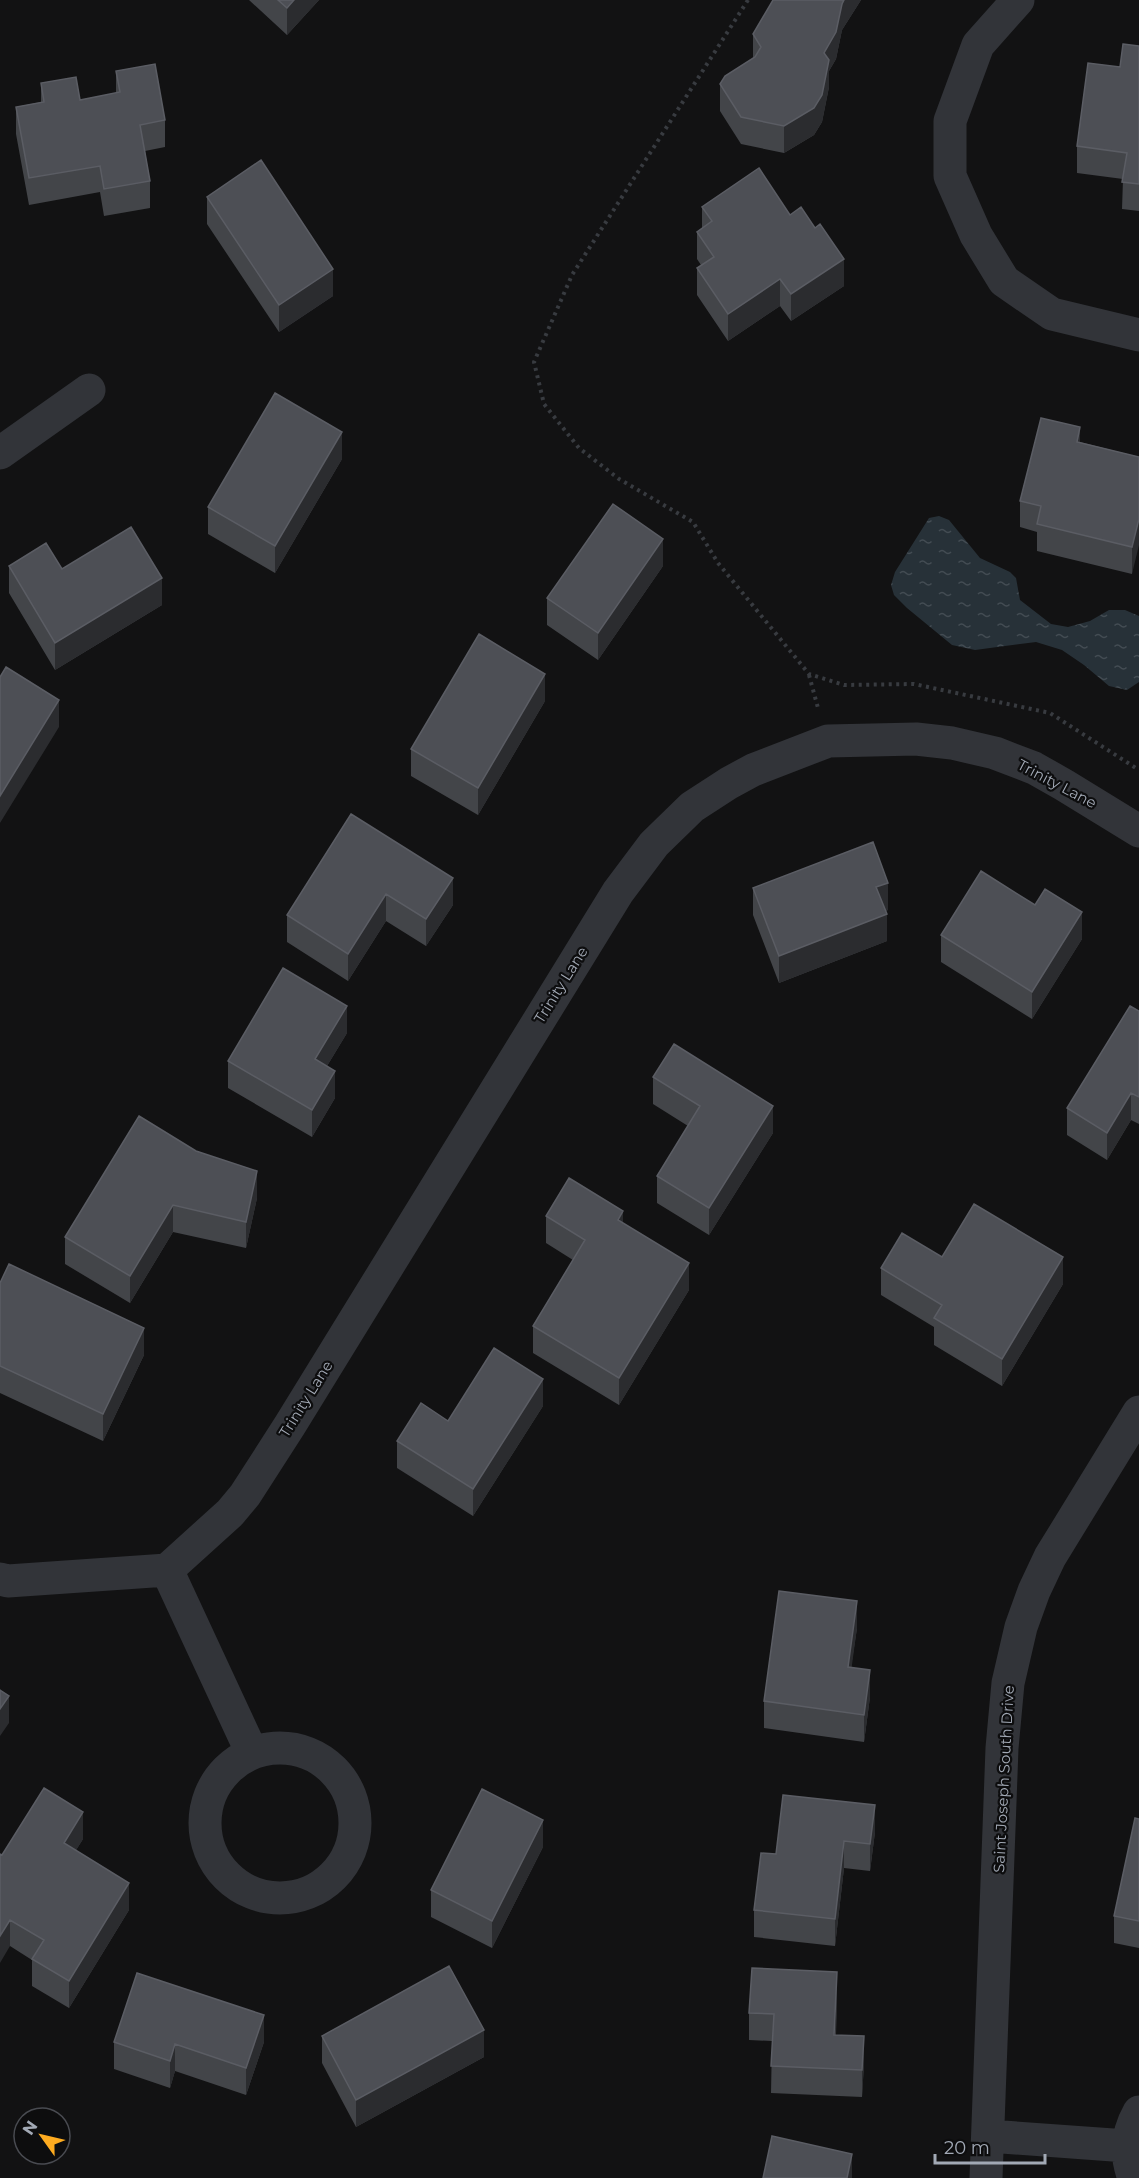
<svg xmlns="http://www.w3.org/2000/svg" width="1139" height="2178" font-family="Montserrat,sans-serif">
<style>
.water{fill:url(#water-ripples)}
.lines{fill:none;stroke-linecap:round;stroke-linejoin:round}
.path{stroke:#383b40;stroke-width:4;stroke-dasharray:3 4.5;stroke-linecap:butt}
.minor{stroke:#323439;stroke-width:33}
.wall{fill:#434549}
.shaded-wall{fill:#2b2c2f}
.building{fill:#4d4f55;stroke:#5b5d64;stroke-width:1.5}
.labels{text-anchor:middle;stroke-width:4.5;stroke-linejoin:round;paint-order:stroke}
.street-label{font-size:15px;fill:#a2a9b5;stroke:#0d0d0e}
</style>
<defs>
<pattern id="water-ripples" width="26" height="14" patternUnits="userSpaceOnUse" patternTransform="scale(1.5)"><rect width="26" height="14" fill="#273138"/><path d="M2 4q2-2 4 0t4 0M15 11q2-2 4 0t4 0" fill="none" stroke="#434c53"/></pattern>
</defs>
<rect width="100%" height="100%" fill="#121213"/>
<path class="water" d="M939,516L949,520L980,558L1010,572L1016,578L1020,600L1051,624L1068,627L1090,621L1109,610H1125L1139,616V682L1127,690L1109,686L1084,665L1062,650L1036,642L975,650L952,645L907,608L894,595L891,585L895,572L929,518Z"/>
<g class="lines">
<path class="path" d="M748,0L572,275L534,362L544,404L579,448L619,479L693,522L718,563L809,674L844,685L914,684L1050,713L1139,770
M809,675L818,708"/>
<path class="minor" d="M1018,0L978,45L950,121V176L976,235L1004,281L1052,314L1139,335
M0,453L89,390
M167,1570L252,1753
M0,1579L8,1581L167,1570L230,1513L245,1495L290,1425L618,892L654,844L692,807L729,783L753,770L828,741L916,739L952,743L995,753L1034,768L1064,785L1139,831
M205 1823a75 75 0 1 1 150 0a75 75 0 1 1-150 0Z
M989,2136L1127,2146
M986,2178L1002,1748L1008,1683L1021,1627L1034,1591L1050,1557L1139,1412
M1134,2178C1125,2155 1127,2133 1139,2112"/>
</g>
<path class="wall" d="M249,0H319L287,35Z
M773,0H861L842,30L836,59L829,71V87L822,122L814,135L784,153L741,144L720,111V84L753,58V34Z
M1139,46V211L1122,209L1123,179L1077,173V146L1120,67Z
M116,71L165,120V147L145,151L150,181V208L104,216L100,192L29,205L16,134V107L41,102V83L80,100L116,93Z
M207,197L333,296L279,332L207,224Z
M702,207L790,215L844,286L791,321L780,306L728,341L697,295V268L701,265L697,259V232L702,228Z
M1080,442L1139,457L1132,574L1037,551V532L1020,527V501Z
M342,459L275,573L208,534V507Z
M9,566L62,569L162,605L55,670L9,593Z
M663,566L598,660L547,625V598Z
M545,701L478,815L411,776V749Z
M351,814L453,905L426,946L386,921L348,981L287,942V915Z
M753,888L888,910L885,911L887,941L779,983L753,915Z
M1035,905L1082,939L1032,1019L941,962V935Z
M1139,1011V1124L1131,1120L1107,1160L1067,1135V1108Z
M347,1033L327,1066L335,1098L312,1137L228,1088V1061Z
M653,1077L773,1133L709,1235L657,1203V1176L688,1126L653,1104Z
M196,1151L257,1198L246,1248L173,1232L130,1303L65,1264V1237Z
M546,1216L623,1223L689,1290L619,1405L533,1353V1326L573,1260L546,1243Z
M942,1257L1063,1284L1002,1386L934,1345V1327L881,1295V1268Z
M0,1283L144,1355L103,1441L0,1393Z
M543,1406L473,1516L397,1468V1441L448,1421Z
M857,1628L851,1667L870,1697L864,1742L764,1728V1701Z
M1139,1819V1948L1114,1943V1916Z
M875,1832L870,1871L844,1868L835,1946L754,1937V1910L776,1854Z
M83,1839L76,1850L129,1910L69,2008L32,1986V1960L10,1946L2,1855Z
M543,1847L492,1948L431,1917V1890Z
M837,1999L836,2035L864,2063L862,2097L771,2093L772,2041L749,2040V2013Z
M322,2036L484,2057L356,2127L322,2063Z
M114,2042H264L246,2095L175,2071L170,2088L114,2069Z"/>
<path class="shaded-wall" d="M294,0H319L287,35V8Z
M844,0H861L842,30L836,59L829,71V87L822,122L814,135L784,153V126L824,53Z
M844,259V286L791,321V294Z
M333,269V296L279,332V305Z
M780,279V306L728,341V314Z
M1080,427V454L1077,442Z
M342,432V459L275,573V546Z
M1139,519V545L1132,574V547Z
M663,539V566L598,660V633Z
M162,578V605L55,670V643Z
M545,674V701L478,815V788Z
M59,700V727L0,823V796Z
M453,878V905L426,946V919Z
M888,883V910L876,914V887Z
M386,894V921L348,981V954Z
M1082,912V939L1032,1019V992Z
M887,914V941L779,983V956Z
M347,1006V1033L315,1086V1059Z
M335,1071V1098L312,1137V1110Z
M1131,1093V1120L1107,1160V1133Z
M773,1106V1133L709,1235V1208Z
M257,1171V1198L246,1248V1222Z
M173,1205V1232L130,1303V1276Z
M623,1211V1238L618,1220Z
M1063,1257V1284L1002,1386V1359Z
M689,1263V1290L619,1405V1378Z
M144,1328V1355L103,1441V1414Z
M543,1379V1406L473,1516V1489Z
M857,1601V1628L848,1694V1667Z
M870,1670V1697L864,1742V1715Z
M9,1696V1723L0,1736V1709Z
M875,1805V1832L870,1871V1844Z
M83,1812V1839L64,1870V1843Z
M543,1820V1847L492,1948V1921Z
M844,1841V1868L835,1946V1919Z
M129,1883V1910L69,2008V1981Z
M10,1920V1946L0,1963V1936Z
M837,1972V1999L834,2062V2035Z
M264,2015V2042L246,2095V2068Z
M484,2030V2057L356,2127V2100Z
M864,2036V2063L862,2097V2070Z
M175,2044V2071L170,2088V2061Z
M852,2154V2178H847Z"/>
<path class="building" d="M278,0H294L287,8Z
M773,0H844L842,4L836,32L824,53L829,60L822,95L814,108L784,126L741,117L720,84L725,76L755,57L761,47L753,34Z
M1123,44L1139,46V184L1122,182L1127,153L1077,146L1088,63L1120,67Z
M155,64L165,120L140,125L150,181L104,189L100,166L29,178L16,107L44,102L41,83L76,77L80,100L120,92L116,71Z
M261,160L333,269L279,305L207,197Z
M759,168L790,215L801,207L815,228L820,224L844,259L791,294L780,279L728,314L697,268L714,257L697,232L712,221L702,207Z
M275,393L342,432L275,546L208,507Z
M1041,418L1080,427L1077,442L1139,457V519L1132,547L1037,524L1041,506L1020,501Z
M613,504L663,539L598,633L547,598Z
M131,527L162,578L55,643L9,566L46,543L62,569Z
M479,634L545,674L478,788L411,749Z
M6,667L59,700L0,796V677Z
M351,814L453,878L426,919L386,894L348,954L287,915Z
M873,842L888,883L876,887L887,914L779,956L753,888Z
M981,871L1035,905L1045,889L1082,912L1032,992L941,935Z
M283,968L347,1006L315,1059L335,1071L312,1110L228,1061Z
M1130,1006L1139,1011V1097L1131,1093L1107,1133L1067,1108Z
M674,1044L773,1106L709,1208L657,1176L700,1106L653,1077Z
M139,1116L196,1151L257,1171L246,1222L173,1205L130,1276L65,1237Z
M569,1178L623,1211L618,1220L689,1263L619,1378L533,1326L585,1240L546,1216Z
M974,1204L1063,1257L1002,1359L934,1318L942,1305L881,1268L902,1233L942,1257Z
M9,1264L144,1328L103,1414L0,1366V1283Z
M494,1348L543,1379L473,1489L397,1441L421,1403L448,1421Z
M779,1591L857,1601L848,1667L870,1670L864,1715L764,1701Z
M0,1690L9,1696L0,1709Z
M44,1788L83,1812L64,1843L129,1883L69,1981L32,1959L44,1940L10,1920L0,1936V1854L2,1855Z
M482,1789L543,1820L492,1921L431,1890Z
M783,1795L875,1805L870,1844L844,1841L835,1919L754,1910L761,1853L776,1854Z
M1135,1818L1139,1819V1921L1114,1916Z
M449,1966L484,2030L356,2100L322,2036Z
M752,1968L837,1972L834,2035L864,2036L862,2070L771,2066L774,2014L749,2013Z
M137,1973L264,2015L246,2068L175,2044L170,2061L114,2042Z
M772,2136L852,2154L847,2178H763Z"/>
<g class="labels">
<g class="street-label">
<text transform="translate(1057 784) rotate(28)" y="5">Trinity Lane</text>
<text transform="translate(561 985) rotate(-58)" y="5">Trinity Lane</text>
<text transform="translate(306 1399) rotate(-58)" y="5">Trinity Lane</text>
<text transform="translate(1004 1779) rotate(-87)" y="5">Saint Joseph South Drive</text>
</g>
</g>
<g transform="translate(42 2136) rotate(304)"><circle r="28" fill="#0d0d0e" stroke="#494b51" stroke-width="1.5"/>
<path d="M0-4.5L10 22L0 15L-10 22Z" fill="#fdab20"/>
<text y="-9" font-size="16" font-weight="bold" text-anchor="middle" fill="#a2a9b5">N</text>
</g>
<path d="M935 2154v9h110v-9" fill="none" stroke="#a2a9b5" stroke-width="3"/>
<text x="944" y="2154" font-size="18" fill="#a2a9b5" stroke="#0d0d0e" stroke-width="4.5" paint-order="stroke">20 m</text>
</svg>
